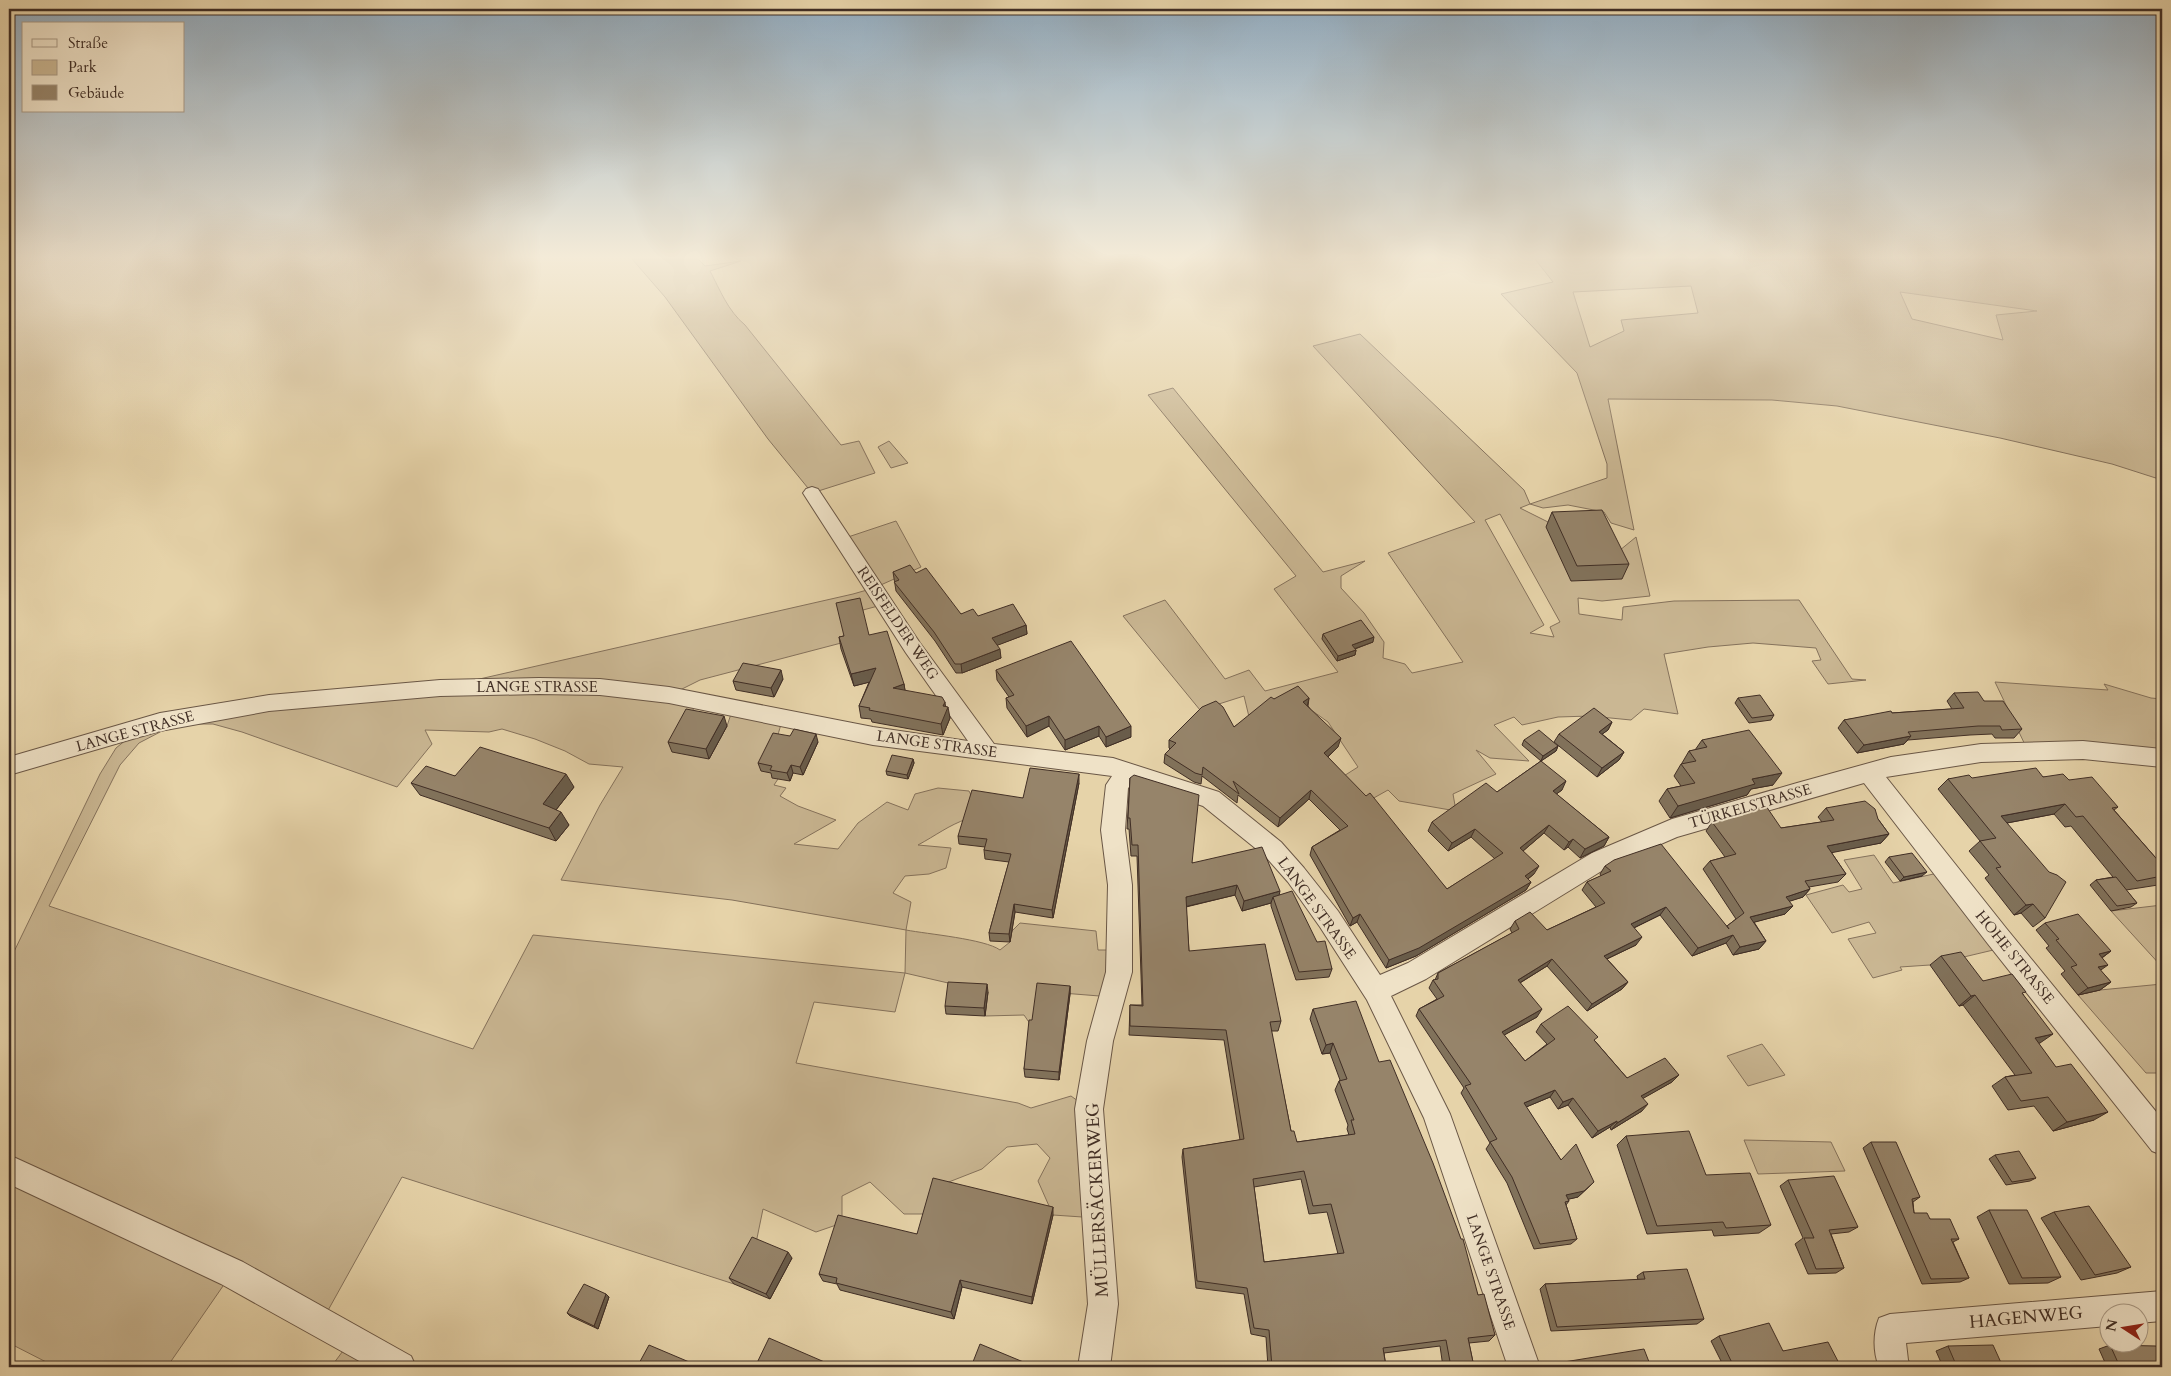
<svg xmlns="http://www.w3.org/2000/svg" width="2171" height="1376" font-family="Cardo,serif">
<style>
.green{fill:#cab793;stroke:#85725c;fill-rule:evenodd}
.lines{fill:none;stroke-linecap:round;stroke-linejoin:round}
.minor-casing{stroke:#6a5746;stroke-width:2}
.minor{fill:#efe2c7;fill-rule:evenodd}
.wall{fill:#81725b;stroke:#402e25;fill-rule:evenodd}
.shaded-wall{fill:#695c4a;stroke:#402e25}
.building{fill:#96846a;stroke:#402e25;fill-rule:evenodd}
.labels{text-anchor:middle;stroke-width:4;stroke-linejoin:round;paint-order:stroke}
.street-label{font-size:15px;fill:#402e25;stroke:#efe2c7}
.near-street-label{font-size:18px;fill:#402e25;stroke:#efe2c7}
</style>
<rect width="100%" height="100%" fill="#e6d3a9"/>
<filter id="stains"><feTurbulence type="fractalNoise" baseFrequency=".004" numOctaves="4"/><feColorMatrix values="0 0 0 0 .2 0 0 0 0 .09 0 0 0 0 .02 0 0 0 .5 -.17"/></filter>
<radialGradient id="worn" r=".72"><stop offset=".6" stop-color="#630" stop-opacity="0"/><stop offset="1" stop-color="#630" stop-opacity=".3"/></radialGradient>
<path class="green" d="M632,259H698L705,266L741,261L710,271C720,290 728,311 745,325L841,445L859,441L875,473L812,493L768,439L665,297Z
M1535,259H2162V480L2112,464L2000,438L1837,406L1772,400L1608,399L1634,530L1611,523L1604,512L1568,505L1543,508L1530,504L1520,508L1614,555L1636,537L1650,596L1602,601L1578,598L1579,614L1622,620L1623,607L1674,601L1799,600L1852,679L1866,680L1828,684L1812,661L1821,660L1816,648L1753,643L1708,647L1664,654L1678,714L1644,709L1631,720L1590,716L1558,717L1522,725L1514,717L1494,725L1529,761L1490,758L1476,750L1496,774L1453,794L1456,811L1399,801L1388,790L1363,804L1339,779L1358,767L1328,722L1307,707L1250,721L1244,696L1200,710L1123,616L1165,600L1225,679L1249,670L1265,691L1338,672L1274,589L1296,576L1148,395L1173,388L1323,572L1365,561L1341,576V588L1364,613L1384,642L1383,658L1405,664L1412,673L1463,662L1388,553L1475,522L1313,346L1360,334L1524,490L1530,504L1607,478V464L1577,373L1501,294L1553,282ZM1691,286L1698,313L1621,320L1624,331L1590,347L1573,292ZM1900,292L2037,311L1996,315L2003,340L1912,319ZM1500,514L1560,622L1550,627L1554,637L1530,633L1544,625L1485,520Z
M889,441L908,463L891,468L878,447Z
M896,521L921,567L874,588L878,606L863,610L845,642L700,680L670,695L696,701L690,719L709,759L727,726L733,708L783,718C778,734 768,764 778,779L774,785L786,788L780,796L798,806L836,820L794,844L838,849L858,823L887,802L908,810L915,794L938,788L969,791L973,799L967,819C949,825 935,836 918,845L951,848L946,868L929,874L905,876L893,893L911,902L906,930C927,934 985,939 1000,950L1010,942L1012,931L1020,923L1096,931L1098,950H1120L1112,997L1037,991L1033,1028L1024,1015L985,1016L987,992L905,973L895,1012L814,1002L796,1063L1018,1103L1031,1108L1071,1096L1089,1109L1097,1218L1053,1215L1038,1181L1050,1158L1037,1144L1007,1147L982,1169L936,1187L928,1214H904L870,1182L842,1196V1223L816,1232L763,1209L756,1243L734,1284L402,1177L321,1323L232,1273L167,1367H50L52,1365L9,1343V962L100,774L116,748L142,727L440,688L853,594L874,588L842,539ZM190,724H213L242,732L397,787L432,744L425,730L489,732L502,729L535,739L565,751L589,764L623,767L600,805L561,880L732,900L906,930L905,973L533,935L473,1049L49,906L120,765L139,743L162,731Z
M1995,682L2108,690L2104,684L2151,698L2162,699V758L2100,752L2028,751Z
M1874,855L1893,883L1947,871L2006,947L1930,965L1900,967L1902,970L1873,978L1848,939L1876,933L1869,922L1832,933L1806,895L1843,885L1849,892L1862,889L1844,860Z
M2162,905V967L2111,911Z
M2162,984V1073H2146L2078,995L2100,990Z
M1762,1044L1785,1075L1748,1086L1727,1056Z
M1744,1140L1831,1142L1845,1171L1758,1174Z
M351,1340L400,1367H331Z"/>
<g class="lines">
<defs>
<path id="minor" d="M812,487L818,489L920,643L994,744L1113,758L1219,792L1281,842L1304,868L1338,911L1380,975L1408,963L1592,853L1672,819L1797,783L1891,757L1981,744L2083,741L2162,749V767L2083,759L1981,762L1886,777L2006,928L2162,1119V1155L2152,1151L1988,944L1864,783L1677,837L1608,867L1426,979L1391,996L1450,1114L1540,1367H1508L1424,1118L1367,1000L1320,927L1288,882L1265,856L1203,806L1134,783L1128,788L1125,830L1132,885V972L1113,1041L1103,1109L1118,1304L1110,1367H1078L1088,1304L1075,1109L1087,1041L1106,972L1108,885L1101,830L1106,785L1112,776L873,745L669,703L600,695L539,694L440,696L269,711L160,731L9,775V757L160,713L269,695L440,680L539,678L600,679L669,687L873,727L968,741L906,653L803,493L806,489Z
M9,1155L243,1262L411,1356L416,1367H370L221,1284L9,1184Z
M2162,1291V1321L2138,1323V1314H2108V1326L1906,1343L1908,1360L1911,1367H1879C1873,1352 1873,1333 1879,1318L1890,1314Z"/>
</defs>
<use href="#minor" class="minor-casing"/>
<use href="#minor" class="minor"/>
</g>
<path class="wall" d="M1552,512L1629,564L1622,579L1571,581L1546,527Z
M893,572L916,573L961,614L1026,625L1027,634L997,645L1001,658L962,673H956L935,641L896,591Z
M1323,634L1373,642L1355,649L1356,650L1355,655L1337,661L1322,639Z
M869,635L904,684L905,691L946,706L950,718L943,735L872,722L871,719L861,718L859,706L869,682L854,686L841,649L839,637L844,636Z
M996,670L1131,737L1106,747L1099,736L1065,750L1049,726L1027,737L1007,708L1006,698L1009,697L997,680Z
M783,679L774,697L736,690L733,681Z
M1954,693L1984,701L2022,729L2014,738H1995L1992,734L1970,735L1908,740L1904,744L1857,753L1838,728L1844,720L1892,713L1952,709L1947,701Z
M1309,698L1308,706L1338,747L1328,757L1447,889L1495,859L1471,837L1448,851L1428,831L1432,822L1497,792L1541,761L1522,745L1524,740L1558,746L1556,751L1541,761L1562,790L1556,794L1609,837L1604,846L1580,858L1568,847L1564,850L1544,833L1523,851L1534,874L1528,879L1531,882L1526,890L1416,956L1386,968L1357,922L1350,926L1310,855L1312,847L1340,830L1309,799L1278,827L1238,795L1237,803L1202,776L1201,784L1194,782L1164,763L1165,754L1170,749L1169,748V740L1234,727L1274,699Z
M1738,698L1774,715L1771,720L1749,723L1735,703Z
M1612,722L1608,730L1602,734L1624,752L1619,760L1597,777L1554,742L1559,734Z
M727,726L709,759L672,752L668,742Z
M1702,740L1773,785L1751,789L1747,795L1670,818L1659,801L1667,789L1681,786L1674,776L1681,764H1682V763L1689,751L1695,750Z
M818,742L803,775L793,773L790,781L772,778L771,773L761,771L758,763Z
M913,759L914,763L908,779L887,775L886,771Z
M455,776L574,787L556,810L569,825L556,841L420,795L411,783Z
M2043,777L2069,780L2118,807L2114,810L2162,865V881L2158,885L2126,890L2137,903L2131,907L2111,911L2090,885L2096,880L2113,877L2071,826L2065,827L2054,814L2007,823L2045,918L2033,927L2021,913L2014,915L1985,878L1989,875L1969,851L1980,841L1938,789L1948,779Z
M1130,778L1192,863L1279,895L1317,942L1332,969L1329,977L1296,980L1271,906V903L1242,911L1235,895L1186,907L1189,951L1281,1021L1278,1031H1271L1291,1131L1297,1142L1349,1135L1347,1129L1348,1125L1335,1090L1339,1081L1340,1080L1330,1053L1322,1054L1310,1019L1313,1009L1379,1062L1495,1335L1489,1341L1469,1343L1474,1367H1443L1440,1346L1384,1353L1386,1367H1268L1266,1337L1251,1334L1244,1294L1196,1288L1182,1157L1183,1149L1240,1140L1224,1040L1129,1035L1130,1005H1142L1137,856H1131L1129,829H1127ZM1301,1179L1309,1214L1327,1212L1338,1254L1264,1262L1254,1187Z
M1079,783L1053,918L1015,912L1010,942L990,941L989,933L1009,862L985,859L984,850L985,847L959,844L958,836L1023,798Z
M2162,786V794L2159,788Z
M1826,808L1878,819L1889,834L1881,843L1831,852L1846,874L1838,882L1809,887L1810,889L1803,897L1789,901L1785,914L1754,922L1766,941L1759,949L1733,955L1726,943L1692,956L1660,915L1634,928L1636,945L1607,959L1628,982L1622,989L1587,1011L1547,966L1520,983L1537,1017L1504,1035L1525,1061L1547,1044L1536,1032L1541,1024L1595,1041L1627,1078L1679,1075L1672,1082L1643,1098L1642,1111L1611,1130L1610,1127L1592,1138L1568,1105L1558,1109L1550,1097L1526,1107L1561,1160L1594,1182L1578,1197L1568,1199L1569,1201L1566,1205L1577,1239L1571,1244L1534,1249L1507,1183L1486,1149L1490,1143L1461,1093L1464,1088L1416,1016L1419,1009L1437,999L1429,988L1433,980H1435L1438,973L1512,933L1510,929L1515,921L1547,930L1596,907L1582,890L1587,882L1601,876L1600,874L1605,866L1727,926L1736,919L1703,869L1710,861L1725,857L1706,831L1712,822L1781,828L1822,822L1818,817Z
M1889,857L1922,876L1900,881L1885,862Z
M2045,923L2111,951L2102,958L2100,970L2111,982L2100,990L2078,995L2061,974L2065,971L2046,948L2049,946L2036,930Z
M1941,956L1983,981L2023,994L2040,1043H2038L2094,1120L2053,1131L2034,1106L2008,1110L1992,1086L2005,1077L2015,1075L1963,1005L1959,1006L1930,965Z
M1070,986V994L1059,1080L1025,1077L1024,1069L1032,1020Z
M988,992L985,1016L946,1014L945,1006Z
M1626,1136L1706,1175L1771,1225L1759,1233L1714,1236L1712,1230L1647,1234L1617,1145Z
M1871,1142L1920,1197L1913,1202L1914,1213L1930,1219L1959,1239L1953,1242L1969,1278L1960,1282L1922,1284L1863,1148Z
M1995,1155L2036,1178L2030,1181L2006,1185L1989,1159Z
M1788,1180L1858,1227L1849,1232L1831,1234L1844,1268L1836,1273L1808,1274L1795,1244L1803,1238L1780,1186Z
M1989,1210L2061,1277L2048,1283L2009,1284L1977,1217Z
M2054,1212L2131,1267L2117,1273L2081,1280L2041,1218Z
M1053,1215L1032,1304L962,1287L954,1319L840,1290L837,1284L823,1281L819,1274L917,1234Z
M792,1258L770,1299L734,1284L729,1278Z
M1643,1272L1704,1319L1697,1324L1551,1331L1540,1289L1545,1284L1638,1280L1637,1276Z
M606,1294L609,1297L598,1329L570,1316L567,1313Z
M1719,1336L1783,1351L1841,1367H1724L1711,1341Z
M2110,1345L2162,1367H2107L2099,1349Z
M1948,1346L2003,1367H1943L1936,1351Z
M1564,1362L1651,1367H1558V1366Z"/>
<path class="shaded-wall" d="M1026,625L1027,634L993,647L992,638Z
M1374,637L1373,642L1351,650L1352,645Z
M1000,649L1001,658L962,673L961,664Z
M1356,650L1355,655L1337,661L1338,656Z
M876,668L878,680L854,686L851,674Z
M781,670L783,679L774,697L771,688Z
M904,684L906,696L893,688Z
M1309,698L1307,707L1303,702Z
M945,702L946,711L948,707L950,718L943,735L941,724L943,706Z
M724,716L727,726L709,759L706,749Z
M1049,716V726L1027,737L1026,726Z
M1612,722L1608,730L1594,740L1599,732Z
M1099,726V736L1065,750V740Z
M1131,726V737L1106,747V737Z
M816,734L818,742L803,775L800,767Z
M1911,736L1904,744L1857,753L1864,745Z
M1341,738L1338,747L1322,762L1324,753Z
M1558,746L1556,751L1541,761L1543,756Z
M1624,752L1619,760L1597,777L1602,768Z
M913,759L914,763L908,779L907,775Z
M791,765L793,773L790,781L787,773Z
M1782,773L1773,785L1751,789L1747,795L1670,818L1678,806L1752,779Z
M566,774L574,787L551,816L543,804Z
M1079,774V783L1053,918L1052,910Z
M1566,781L1562,790L1548,800L1553,791Z
M1311,790L1309,799L1278,827L1280,818Z
M2065,804L2054,814L1991,826L2001,816Z
M561,812L569,825L556,841L549,828Z
M1549,825L1544,833L1516,857L1520,848Z
M1475,829L1471,837L1448,851L1452,843Z
M1889,834L1881,843L1820,855L1827,846Z
M1609,837L1604,846L1580,858L1585,849Z
M1573,839L1568,847L1564,850L1569,842Z
M1539,866L1534,874L1520,885L1525,876Z
M1927,872L1922,876L1900,881L1904,877Z
M1531,882L1526,890L1416,956L1386,968L1389,960Z
M1237,885L1235,895L1184,907L1186,897Z
M1810,889L1803,897L1778,905L1786,897Z
M1280,891L1278,901L1273,897L1271,903L1242,911L1244,901Z
M1014,904L1015,912L1010,942L1009,934Z
M2033,904L2021,913L2014,915L2026,905Z
M1793,906L1785,914L1744,925L1750,917Z
M1666,907L1660,915L1625,932L1631,924Z
M1360,914L1357,922L1350,926L1353,918Z
M1733,935L1726,943L1692,956L1698,948Z
M1642,937L1636,945L1598,963L1604,956Z
M1766,941L1759,949L1733,955L1740,947Z
M2111,951L2100,959L2099,954Z
M1552,959L1547,966L1513,987L1518,980Z
M2108,965L2098,972V967Z
M1628,982L1622,989L1587,1011L1592,1004Z
M2111,982L2100,990L2078,995L2088,988Z
M987,984L988,992L985,1016L984,1008Z
M1070,986V994L1059,1080V1072Z
M1975,995L1963,1005L1959,1006L1971,996Z
M1542,1009L1537,1017L1497,1039L1502,1032Z
M2053,1034L2040,1043L2022,1047L2035,1038Z
M1333,1043L1330,1053L1322,1054L1326,1045Z
M1679,1075L1672,1082L1635,1103L1641,1096Z
M1555,1090L1550,1097L1519,1110L1524,1103Z
M1573,1098L1568,1105L1558,1109L1563,1102Z
M1648,1104L1642,1111L1611,1130L1617,1123Z
M2108,1112L2094,1120L2053,1131L2067,1122Z
M1617,1121L1610,1127L1592,1138L1598,1131Z
M1594,1182L1578,1197L1561,1201L1566,1195Z
M1053,1207V1215L1032,1304V1297Z
M788,1252L792,1258L770,1299L766,1294Z
M960,1280L962,1287L954,1319L951,1312Z
M606,1294L609,1297L598,1329L594,1326Z"/>
<path class="building" d="M1602,510L1629,564L1577,566L1552,512Z
M910,565L916,573L926,568L961,614L973,609L978,616L1013,604L1026,625L992,638L1000,649L961,664H955L934,632L894,582L899,580L893,572Z
M860,598L869,635L887,631L904,684L893,688L942,697L945,702L943,706L948,707L941,724L869,710L870,708L859,706L876,668L851,674L839,637L844,636L836,603Z
M1361,620L1374,637L1352,645L1356,650L1338,656L1323,634Z
M1071,641L1131,726L1106,737L1099,726L1065,740L1049,716L1026,726L1006,698L1014,695L996,670Z
M743,663L781,670L771,688L733,681Z
M1298,686L1309,698L1303,702L1341,738L1324,753L1366,796L1370,793L1447,889L1503,853L1475,829L1452,843L1432,822L1486,783L1497,792L1541,761L1566,781L1553,791L1609,837L1585,849L1573,839L1569,842L1549,825L1520,848L1539,866L1525,876L1531,882L1419,948L1389,960L1360,914L1353,918L1312,847L1348,826L1311,790L1280,818L1233,781L1239,794L1203,767L1202,775L1195,773L1165,754L1176,743L1169,740L1202,707L1216,701L1223,707L1234,727L1271,697L1274,699Z
M1978,692L1984,701H2003L2022,729L2002,730L2000,726H1978L1908,732L1911,736L1864,745L1844,720L1891,711L1892,713L1964,708L1954,693Z
M1760,695L1774,715L1752,718L1738,698Z
M1594,708L1612,722L1599,732L1624,752L1602,768L1559,734Z
M686,709L724,716L706,749L668,742Z
M794,729L816,734L800,767L791,765L787,773L770,770L772,766L758,763L773,733L790,736Z
M1539,730L1558,746L1543,756L1524,740Z
M1749,730L1782,773L1752,779L1755,784L1678,806L1667,789L1695,783L1681,764L1696,761L1689,751L1707,747L1702,740Z
M480,747L566,774L543,804L561,812L549,828L411,783L426,766L455,776Z
M892,755L913,759L907,775L886,771Z
M1030,768L1079,774L1052,910L1014,904L1009,934L989,933L1011,854L984,850L987,839L958,836L972,790L1023,798Z
M2036,768L2043,777L2063,774L2069,780L2092,777L2118,807L2112,808L2162,865V876L2137,881L2083,816L2076,817L2065,804L2001,816L2049,872L2057,875L2066,882L2045,918L2033,904L2026,905L1996,868L2001,867L1980,841L1996,838L1948,779L1969,775L1972,778Z
M1134,775L1199,795L1192,863L1262,847L1280,891L1244,901L1237,885L1186,897L1189,951L1265,944L1281,1021L1270,1022L1291,1131H1294L1297,1142L1355,1134L1351,1120H1354L1339,1081L1347,1079L1333,1043L1326,1045L1313,1009L1356,1001L1379,1062L1390,1060L1433,1163L1461,1239H1463L1478,1295L1484,1294L1495,1335L1468,1338L1474,1367H1451L1446,1340L1383,1348L1386,1367H1272L1269,1330L1254,1328L1247,1288L1197,1281L1183,1149L1244,1139L1226,1030L1130,1026V1005L1143,1006L1138,845H1132L1130,818H1128L1130,778ZM1304,1171L1313,1206L1331,1204L1344,1253L1264,1262L1253,1179Z
M1865,801L1875,809L1878,819L1889,834L1827,846L1846,874L1805,881L1810,889L1786,897L1793,906L1750,917L1766,941L1740,947L1733,935L1698,948L1666,907L1631,924L1642,937L1604,956L1628,982L1592,1004L1552,959L1518,980L1542,1009L1502,1032L1525,1061L1555,1039L1541,1024L1568,1006L1598,1037L1594,1040L1627,1078L1665,1058L1679,1075L1641,1096L1648,1104L1617,1123V1121L1598,1131L1573,1098L1563,1102L1555,1090L1524,1103L1561,1160L1576,1144L1594,1182L1584,1191L1566,1195L1569,1201L1565,1202L1577,1239L1540,1244L1512,1177L1490,1142L1497,1139L1465,1086L1471,1084L1419,1009L1444,996L1433,980L1438,979V973L1519,929L1515,921L1530,912L1547,930L1605,903L1587,882L1611,871L1605,866L1614,860L1661,844L1729,929L1727,926L1744,913L1710,861L1736,854L1712,822L1766,806L1781,828L1834,820L1826,808Z
M1912,853L1927,872L1904,877L1889,857Z
M2116,877L2137,903L2117,906L2096,880Z
M1292,891L1317,942L1325,941L1332,969L1299,972L1273,897Z
M2078,914L2111,951L2099,954L2108,965L2098,967L2111,982L2088,988L2071,967L2077,965L2056,940L2059,939L2045,923Z
M1961,952L1983,981L2012,974L2026,992L2022,993L2053,1034L2035,1038L2056,1067L2071,1064L2108,1112L2067,1122L2048,1097L2021,1101L2005,1077L2032,1073L1975,995L1971,996L1941,956Z
M948,982L987,984L984,1008L945,1006Z
M1037,983L1070,986L1059,1072L1024,1069L1029,1020H1032Z
M1689,1131L1706,1175L1750,1173L1771,1225L1726,1228L1723,1222L1657,1226L1626,1136Z
M1871,1142H1896L1920,1197L1912,1199L1914,1213H1927L1930,1219H1950L1959,1239H1951L1969,1278L1931,1279Z
M2019,1151L2036,1178L2012,1182L1995,1155Z
M1834,1176L1858,1227L1829,1230L1844,1268L1816,1269L1804,1238H1814L1788,1180Z
M933,1178L1053,1207L1032,1297L960,1280L951,1312L836,1283L837,1278L819,1274L838,1215L917,1234Z
M2089,1206L2131,1267L2095,1275L2054,1212Z
M1989,1210H2027L2061,1277L2022,1278Z
M752,1237L788,1252L766,1294L729,1278Z
M1687,1269L1704,1319L1557,1327L1545,1284L1645,1279L1643,1272Z
M584,1284L606,1294L594,1326L567,1313Z
M1769,1323L1783,1351L1828,1342L1841,1367H1734L1719,1336Z
M769,1338L836,1367H755Z
M980,1344L1033,1366L1032,1367H971Z
M649,1345L701,1367H637Z
M1993,1345L2003,1367H1957L1948,1346Z
M2110,1345L2156,1346L2162,1358V1367H2120Z
M1644,1349L1651,1367H1566L1564,1362Z"/>
<linearGradient id="sky" x2="0" y2="1"><stop stop-color="#91aabd"/><stop offset="0.57" stop-color="#f4ebd8"/><stop offset="1" stop-color="#f4ebd8" stop-opacity="0"/></linearGradient>
<rect width="2171" height="451" fill="url(#sky)"/>
<g class="labels">
<g class="street-label">
<text transform="translate(898 623) rotate(56)" y="5">REISFELDER WEG</text>
<text x="537" y="692">LANGE STRASSE</text>
<text transform="translate(135 731) rotate(-15)" y="5">LANGE STRASSE</text>
<text transform="translate(937 744) rotate(8)" y="5">LANGE STRASSE</text>
<text transform="translate(1750 806) rotate(-16)" y="5">TÜRKELSTRASSE</text>
<text transform="translate(1317 908) rotate(54)" y="5">LANGE STRASSE</text>
<text transform="translate(2015 957) rotate(51)" y="5">HOHE STRASSE</text>
<text transform="translate(1491 1272) rotate(71)" y="5">LANGE STRASSE</text>
</g>
<g class="near-street-label">
<text transform="translate(1097 1200) rotate(-93)" y="6">MÜLLERSÄCKERWEG</text>
<text transform="translate(2026 1317) rotate(-5)" y="6">HAGENWEG</text>
</g>
</g>
<rect width="2171" height="1376" fill="none" stroke="#e6d3a9" stroke-width="30"/>
<rect x="10" y="10" width="2151" height="1356" fill="none" stroke="#402e25" stroke-width="2.5"/>
<rect x="15" y="15" width="2141" height="1346" fill="none" stroke="#402e25"/>
<rect x="22" y="22" width="162" height="90" fill="#efe2c7" stroke="#a99a86"/>
<rect x="32" y="39" width="25" height="8" fill="#efe2c7" stroke="#a99a86"/>
<text x="68" y="48" font-size="15" fill="#402e25">Straße</text>
<rect x="32" y="60" width="25" height="15" fill="#cab793" stroke="#a99a86"/>
<text x="68" y="72" font-size="15" fill="#402e25">Park</text>
<rect x="32" y="85" width="25" height="15" fill="#96846a" stroke="#a99a86"/>
<text x="68" y="98" font-size="15" fill="#402e25">Gebäude</text>
<g transform="translate(2124 1328) rotate(282)"><circle r="24" fill="#efe2c7" stroke="#a99a86"/>
<path d="M0-4L9 19L0 12L-9 19Z" fill="#8f2418"/>
<text y="-8" font-size="14" font-weight="bold" text-anchor="middle" fill="#402e25">N</text>
</g>
<rect width="100%" height="100%" filter="url(#stains)"/>
<rect width="100%" height="100%" fill="url(#worn)"/>
</svg>
